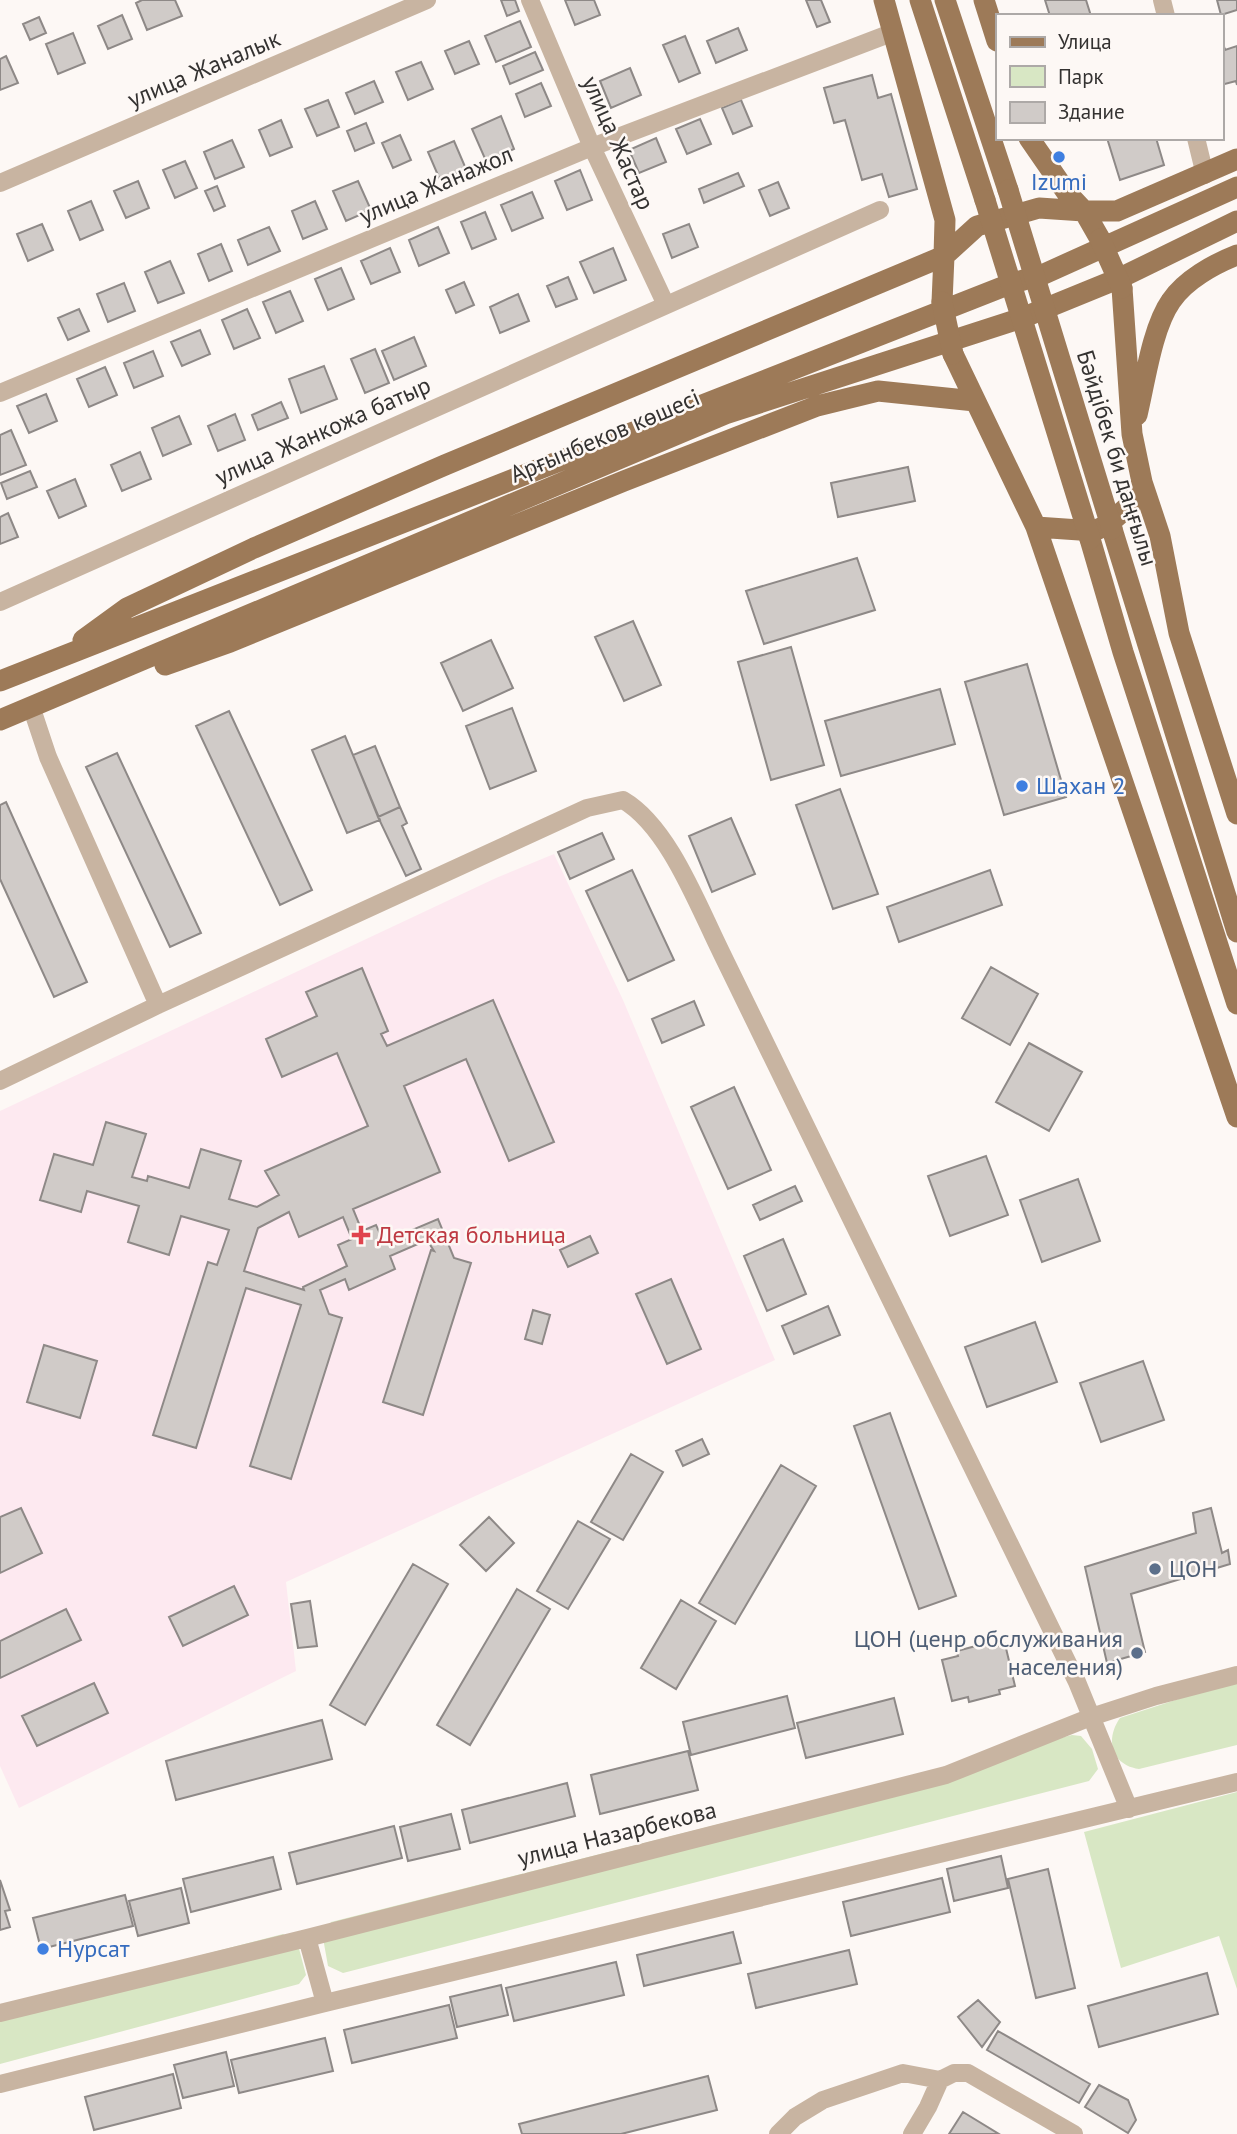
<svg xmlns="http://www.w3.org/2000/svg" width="1237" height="2134" font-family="'PT Sans',sans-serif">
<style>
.medical{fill:#fde9f0}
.green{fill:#d8e7c4}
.building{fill:#d0cbc8;stroke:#8e8987;stroke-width:2;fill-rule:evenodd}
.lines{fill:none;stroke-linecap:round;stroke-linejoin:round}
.minor{stroke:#c8b4a1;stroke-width:18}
.major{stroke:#9d7a58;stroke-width:21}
.major-bridge{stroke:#9d7a58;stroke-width:21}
.shop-dot{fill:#3f7fe0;stroke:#fdf8f5;stroke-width:2.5}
.health-dot{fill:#e0444e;stroke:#fdf8f5;stroke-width:2.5}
.service-dot{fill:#5c6f8a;stroke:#fdf8f5;stroke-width:2.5}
.labels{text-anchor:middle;stroke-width:5;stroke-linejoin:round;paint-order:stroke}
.street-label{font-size:24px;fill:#343231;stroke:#fdf8f5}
.shop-label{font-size:24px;fill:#366cbe;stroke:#fdf8f5;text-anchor:start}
.health-label{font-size:24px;fill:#be3a42;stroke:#fdf8f5;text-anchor:start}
.service-label{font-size:24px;fill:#4e5e75;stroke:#fdf8f5;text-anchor:start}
</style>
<rect width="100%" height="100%" fill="#fdf8f5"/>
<path class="medical" d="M554,854L623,1000L775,1360L286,1582L296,1671L19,1808L0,1766V1111L496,878Z"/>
<path class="green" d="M1237,1680V1745L1139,1769C1111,1765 1105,1739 1120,1718Z
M1072,1735L1081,1736L1092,1749L1098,1769L1089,1781L343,1973L328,1966L323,1938L331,1922Z
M1237,1792V1989L1219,1936L1121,1968L1084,1832Z
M283,1934L297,1941L306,1975L299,1984L0,2064V2007Z"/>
<path class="building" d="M142,0H175L182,16L147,30L136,3Z
M501,0H515L519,11L507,16Z
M565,0H594L600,15L575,25Z
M806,0H821L830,22L817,27Z
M1045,0H1086L1091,16H1050Z
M1217,0H1237V10L1221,15Z
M122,15L132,39L108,49L98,26Z
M39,17L46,33L30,40L23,24Z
M520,21L531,47L496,62L485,36Z
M738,28L747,50L716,63L707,41Z
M73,33L85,63L58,74L46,44Z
M685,36L700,73L679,82L663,45Z
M1222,39L1225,50L1237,46V85L1236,81L1221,85Z
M469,41L479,64L455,74L445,51Z
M535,52L543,70L510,84L503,66Z
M6,56L18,83L0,90V59Z
M421,62L433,89L408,100L396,72Z
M630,68L641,95L611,108L600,81Z
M872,75L878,98L891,94L917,189L889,197L882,174L862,180L845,120L834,123L824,88Z
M374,81L383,102L355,114L346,93Z
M541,83L551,106L525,117L516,94Z
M328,100L339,127L317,136L305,109Z
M741,100L752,126L733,134L722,108Z
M501,116L514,149L486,161L472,129Z
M700,119L711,144L687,154L676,129Z
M281,120L292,147L270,156L259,130Z
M366,123L374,143L355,151L347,131Z
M400,135L411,160L393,168L382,143Z
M656,138L666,162L639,173L629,150Z
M1107,138H1156L1164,165L1120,180Z
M232,140L244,167L215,179L204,152Z
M454,141L466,169L440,180L428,152Z
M185,161L197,188L175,198L163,170Z
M580,170L592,200L567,210L555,181Z
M738,173L744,186L704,203L699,189Z
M138,181L149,208L126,218L114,191Z
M358,181L371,210L346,221L333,191Z
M778,182L789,208L770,216L759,190Z
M217,186L225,206L214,211L205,191Z
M532,192L543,218L512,231L501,205Z
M91,201L103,230L80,240L68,211Z
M315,201L327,229L303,239L292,211Z
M485,212L496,239L472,249L461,222Z
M42,224L53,250L28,261L17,234Z
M689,224L698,247L672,258L663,234Z
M269,227L280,251L248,265L238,240Z
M438,227L449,253L419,266L409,240Z
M221,244L232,271L209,281L198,254Z
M390,248L400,272L371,284L361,261Z
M613,248L626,280L594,293L580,262Z
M170,261L184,293L158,303L145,272Z
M341,268L354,299L328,310L315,279Z
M568,277L577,299L556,307L547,286Z
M464,282L474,305L456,313L446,290Z
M124,283L135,311L108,322L97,294Z
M290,291L303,321L276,333L263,302Z
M518,294L529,321L500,333L490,307Z
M79,309L89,331L68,340L58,318Z
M247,309L260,338L234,349L222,320Z
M200,330L210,354L182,366L171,342Z
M414,337L426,366L394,380L382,351Z
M375,349L389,383L365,393L351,359Z
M153,351L163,376L134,388L124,363Z
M324,366L337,399L301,413L289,379Z
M105,367L117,395L89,407L77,379Z
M46,394L57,421L29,433L17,406Z
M281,402L288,418L258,430L252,415Z
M235,414L245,440L218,451L208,426Z
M179,416L191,444L163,456L152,428Z
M11,430L26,465L0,475V435Z
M140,452L151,479L122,491L111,465Z
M908,467L915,501L838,517L831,483Z
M30,471L37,487L7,499L1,483Z
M75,479L86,506L59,518L47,491Z
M8,513L18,537L0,544V517Z
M857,558L875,610L764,644L746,591Z
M633,621L661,685L624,701L595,637Z
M491,640L513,688L463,711L441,663Z
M791,647L824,765L771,780L738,662Z
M1027,664L1066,797L1004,815L965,682Z
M940,689L955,744L841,776L825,721Z
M512,708L536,771L490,789L466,726Z
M229,711L312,890L280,905L196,726Z
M345,736L380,820L347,833L312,750Z
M375,746L400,807L378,817L353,755Z
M117,753L201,933L170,947L86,767Z
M840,789L878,894L833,909L796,805Z
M6,802L87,982L54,997L0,879V805Z
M400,807L407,823L402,826L421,869L406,876L378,817Z
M731,818L755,874L712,892L689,836Z
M602,833L614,859L570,879L558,852Z
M632,870L674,960L628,981L586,891Z
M990,870L1002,905L899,942L887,907Z
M991,967L1038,994L1010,1045L962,1018Z
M362,968L388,1031L381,1034L387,1046L493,1000L554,1142L509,1161L466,1059L404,1086L440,1172L353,1209L362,1231L376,1225L384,1242L438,1219L454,1258L471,1263L423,1415L383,1402L431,1250L434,1251L427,1240L390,1256L395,1269L349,1290L345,1279L320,1290L329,1314L342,1318L291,1479L250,1466L301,1305L246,1288L196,1448L153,1435L208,1262L217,1265L229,1230L181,1216L169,1255L128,1242L139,1206L87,1191L81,1212L40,1200L54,1154L93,1165L106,1122L146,1134L132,1177L147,1181L148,1176L189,1188L201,1149L241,1161L229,1199L257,1207L279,1195L265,1171L368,1126L337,1053L282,1077L266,1039L317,1016L306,992ZM289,1212L299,1237L343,1217L352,1239L338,1245L347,1266L303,1287L304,1290L244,1271L258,1228Z
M694,1001L704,1025L662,1043L652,1019Z
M1029,1043L1082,1072L1049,1131L996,1102Z
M734,1087L771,1170L728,1189L691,1107Z
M986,1156L1008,1215L950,1236L928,1176Z
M1078,1179L1100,1241L1042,1262L1020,1200Z
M795,1186L802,1201L760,1220L753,1205Z
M590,1236L598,1253L568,1267L560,1250Z
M783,1239L806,1294L767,1311L744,1256Z
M671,1279L701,1349L667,1364L636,1294Z
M828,1306L840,1335L794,1354L782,1326Z
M533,1310L550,1315L542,1344L525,1339Z
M1035,1322L1057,1382L987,1407L965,1347Z
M44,1345L97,1361L80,1418L27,1402Z
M1143,1361L1164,1420L1101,1442L1080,1383Z
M890,1413L956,1596L919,1609L854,1426Z
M702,1439L709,1454L683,1466L676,1451Z
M631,1454L663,1472L623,1540L591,1522Z
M781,1465L816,1486L735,1624L699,1603Z
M21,1508L42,1553L0,1573V1517Z
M1211,1508L1222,1553L1228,1550L1230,1564L1131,1594L1145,1652L1107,1663L1085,1567L1196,1533L1193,1513Z
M489,1517L514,1543L486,1571L460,1545Z
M578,1521L610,1539L568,1609L537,1591Z
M413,1564L448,1584L365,1725L330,1705Z
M234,1586L248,1615L183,1646L169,1617Z
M517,1589L550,1609L470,1745L437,1725Z
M681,1600L716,1621L676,1689L641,1668Z
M310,1601L317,1646L298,1648L291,1604Z
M66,1609L81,1640L0,1678V1641Z
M987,1643L989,1648L1005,1644L1015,1686L999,1690L1000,1694L969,1702L968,1697L952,1701L942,1660L958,1656L957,1651Z
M94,1683L108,1713L37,1746L22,1716Z
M787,1696L795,1728L691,1755L683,1722Z
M894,1698L903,1734L806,1758L797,1723Z
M322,1720L332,1759L176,1800L166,1761Z
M688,1751L698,1790L600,1814L591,1775Z
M567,1783L575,1816L470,1843L462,1810Z
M451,1814L460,1849L408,1861L400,1827Z
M394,1826L402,1858L297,1884L289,1853Z
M1001,1856L1008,1888L954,1901L947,1869Z
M273,1857L281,1889L191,1912L183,1879Z
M1048,1869L1075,1988L1036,1998L1008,1879Z
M942,1878L950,1912L851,1936L843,1902Z
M0,1880L10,1910L5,1911L10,1927L0,1930Z
M181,1888L189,1923L138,1936L129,1901Z
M125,1895L133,1926L41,1949L33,1918Z
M733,1932L741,1963L644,1986L637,1955Z
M849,1950L857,1984L756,2008L748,1974Z
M616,1962L624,1995L514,2021L506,1988Z
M1207,1973L1218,2014L1099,2047L1088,2006Z
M501,1985L508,2015L457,2027L450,1997Z
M978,2000L1000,2022L982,2047L958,2017Z
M449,2005L457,2038L352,2063L344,2030Z
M998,2031L1090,2084L1079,2103L987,2050Z
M325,2038L333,2071L239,2093L231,2060Z
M226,2052L234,2086L183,2098L174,2065Z
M173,2074L181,2108L94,2130L85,2097Z
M708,2076L717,2110L621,2134H522L519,2124Z
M1099,2085L1128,2100L1136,2120L1128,2133L1085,2107Z
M963,2112L999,2134H949Z"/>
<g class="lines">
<path class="minor" d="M530,0L592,147L666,305
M1162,0L1166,16
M1196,138L1205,175
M0,183L427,0
M0,393L592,147L894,32
M0,602L880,210
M31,706L48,757L158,1005
M0,1081L158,1005L587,808L623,800C669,827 698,906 722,954L1077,1682L1129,1809
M307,1938L325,2003
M0,2013L307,1938L946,1775L1091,1717L1156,1696L1237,1675
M0,2084L325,2003L1237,1782
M778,2134L795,2117L823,2100L903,2073L940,2080L954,2073H968L1074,2134
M912,2134L928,2107L940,2080"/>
<path class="major" d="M920,0L985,200
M945,0L1008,190
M984,0L997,41
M1029,138L1067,193L1084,211H1117L1237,159
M942,302L944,256L977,226L1039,208L1084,211L1100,239
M953,354L1036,527L1094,531L1107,525L1131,504L1142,482L1132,434L1122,288
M1137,415C1145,382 1152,328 1171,301C1185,280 1214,264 1237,255
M1142,482L1160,536L1179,633L1237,814
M1036,527L1237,1117
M1112,529L1237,932
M1090,539L1123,652L1237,1004
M83,640L127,608L254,548L445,465L944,256L945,220L884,0
M165,665L230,642L624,481L817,406L878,391L975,401
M0,681L1010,284L1044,274L1237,187
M0,720L725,414L1022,318L1120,278L1237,221"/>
<path class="major-bridge" d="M1008,190L1112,529
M985,200L1090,539
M1100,239L1122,288
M942,302L953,354"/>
</g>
<g class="shop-dot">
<circle cx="1059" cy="157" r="7"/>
<circle cx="1022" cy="786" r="7"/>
<circle cx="43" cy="1949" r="7"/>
</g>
<path class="health-dot" d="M357.5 1224.5h7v7h7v7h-7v7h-7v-7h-7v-7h7z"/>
<g class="service-dot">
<circle cx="1155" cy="1569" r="7"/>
<circle cx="1137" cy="1653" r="7"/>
</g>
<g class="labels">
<g class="street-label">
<text transform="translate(204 69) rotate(-23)" y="8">улица Жаналык</text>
<text transform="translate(618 143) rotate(66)" y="8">улица Жастар</text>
<text transform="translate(436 185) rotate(-23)" y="8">улица Жанажол</text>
<text transform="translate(323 431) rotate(-24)" y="8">улица Жанкожа батыр</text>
<text transform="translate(605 436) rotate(-23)" y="8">Арғынбеков көшесі</text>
<text transform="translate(1117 458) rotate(73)" y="8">Бәйдібек би даңғылы</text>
<text transform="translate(617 1834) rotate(-14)" y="8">улица Назарбекова</text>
</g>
<g class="shop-label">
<text x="1059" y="190" text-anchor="middle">Izumi</text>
<text x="1036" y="794">Шахан 2</text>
<text x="57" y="1957">Нурсат</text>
</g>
<g class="health-label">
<text x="377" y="1243">Детская больница</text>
</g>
<g class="service-label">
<text x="1169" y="1577">ЦОН</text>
<text x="1123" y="1647" text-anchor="end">ЦОН (ценр обслуживания<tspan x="1123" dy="28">населения)</tspan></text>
</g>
</g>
<rect x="996" y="14" width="228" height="126" fill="#fdf8f5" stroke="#ada9a7" stroke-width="2"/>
<rect x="1010" y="37" width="35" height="10" fill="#9d7a58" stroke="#ada9a7" stroke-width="2"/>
<text x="1058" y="49" font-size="21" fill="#343231">Улица</text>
<rect x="1010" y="66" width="35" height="21" fill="#d8e7c4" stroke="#ada9a7" stroke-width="2"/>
<text x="1058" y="84" font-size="21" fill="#343231">Парк</text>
<rect x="1010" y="102" width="35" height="21" fill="#d0cbc8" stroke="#ada9a7" stroke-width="2"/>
<text x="1058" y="119" font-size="21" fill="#343231">Здание</text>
</svg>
